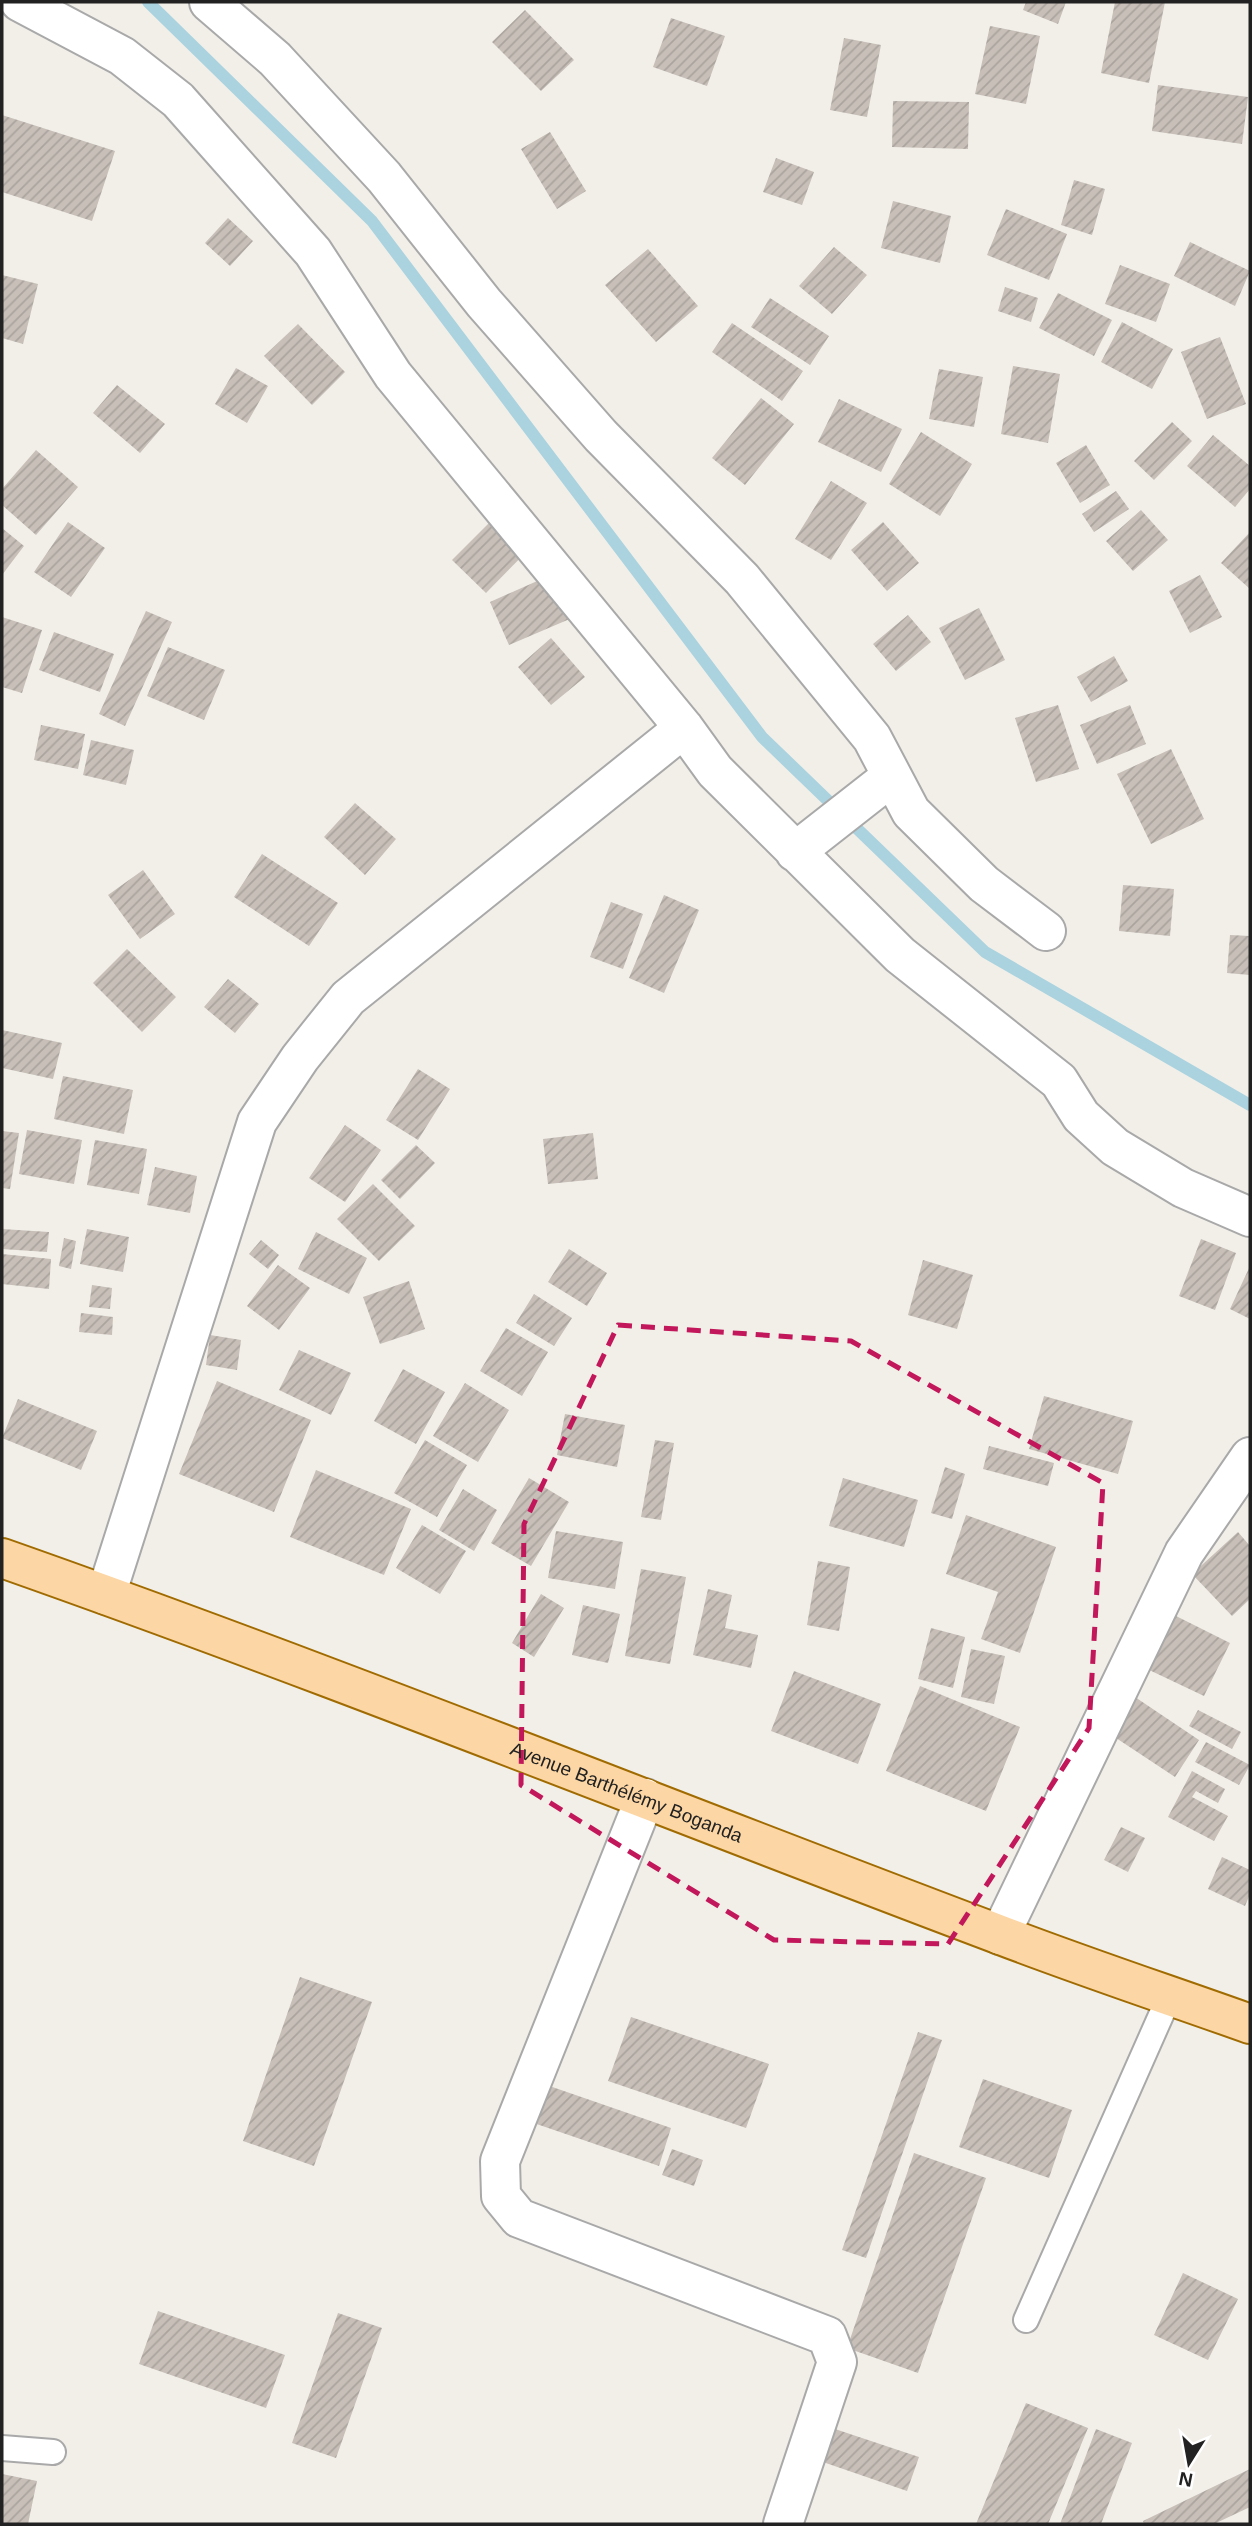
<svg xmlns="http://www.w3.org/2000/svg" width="1252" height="2526" font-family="Arial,sans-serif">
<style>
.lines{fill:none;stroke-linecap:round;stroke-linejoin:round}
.stream{stroke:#aad3df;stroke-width:12}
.building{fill:url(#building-hatch)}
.lane-casing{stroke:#a9a9a9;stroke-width:28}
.street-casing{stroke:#a9a9a9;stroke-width:42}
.primary-casing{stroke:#a06b00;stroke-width:42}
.lane{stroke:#fff;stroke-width:24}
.street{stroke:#fff;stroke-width:38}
.primary{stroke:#fcd6a4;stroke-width:38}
.marked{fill:none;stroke:#c2185b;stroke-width:5;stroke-dasharray:14 9;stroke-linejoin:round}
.labels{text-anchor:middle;stroke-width:5;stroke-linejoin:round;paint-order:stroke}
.street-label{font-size:19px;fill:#222;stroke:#fff}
</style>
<defs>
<pattern id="building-hatch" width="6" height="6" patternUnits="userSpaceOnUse" patternTransform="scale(1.75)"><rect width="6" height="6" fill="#c7bfb8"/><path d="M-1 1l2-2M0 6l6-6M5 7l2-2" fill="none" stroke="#aba49e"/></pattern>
</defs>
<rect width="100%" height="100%" fill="#f2efe9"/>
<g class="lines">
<path class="stream" d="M148,2L372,221L762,737L985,952L1250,1105"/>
</g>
<path class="building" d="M1026,2H1066L1058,24L1023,10Z
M1115,2H1165L1149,83L1101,73Z
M525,10L574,60L541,91L492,42Z
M671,18L725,36L707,86L653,67Z
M990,26L1040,36L1026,104L975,94Z
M844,38L881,45L867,117L830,110Z
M1158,85L1248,97L1242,144L1152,131Z
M893,101L969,102L968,149L892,147Z
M2,115L115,151L92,221L2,192Z
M550,132L586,191L557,209L521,149Z
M776,158L814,172L802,205L763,192Z
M1074,180L1105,189L1092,235L1061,225Z
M893,201L951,216L940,263L881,248Z
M1006,209L1067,234L1049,280L987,255Z
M228,218L253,241L230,266L205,243Z
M1190,242L1250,271L1235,306L1174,276Z
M834,247L867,275L832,314L799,286Z
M648,249L698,306L656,342L605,285Z
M1120,265L1170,284L1156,322L1105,304Z
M2,275L38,284L23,344L2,338Z
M1005,287L1038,298L1031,322L998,311Z
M1058,293L1112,320L1094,356L1039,328Z
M770,298L829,336L810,365L751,327Z
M1122,322L1173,349L1152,389L1101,362Z
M732,323L803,371L782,401L712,352Z
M298,324L345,372L312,405L264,356Z
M1220,337L1246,404L1207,419L1181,352Z
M1013,366L1060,374L1048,443L1001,434Z
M236,368L268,386L247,423L215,404Z
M939,369L983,377L974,427L929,419Z
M117,385L165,424L140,453L93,413Z
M761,398L794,424L745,485L712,458Z
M839,399L902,429L881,472L818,442Z
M1172,422L1192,441L1154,480L1134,461Z
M921,432L972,464L940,516L889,484Z
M1213,435L1250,466V489L1235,507L1187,466Z
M1086,445L1110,485L1080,503L1056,463Z
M36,450L78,487L36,535L2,505V489Z
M831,481L867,503L831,560L795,539Z
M1116,491L1129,509L1094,532L1082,514Z
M1141,510L1168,540L1133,571L1106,541Z
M497,515L531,547L486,593L452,560Z
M68,522L105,548L71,597L34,572Z
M883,522L919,563L887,591L851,550Z
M2,528L24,546L2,575Z
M1250,532V589L1221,563Z
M553,574L572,618L509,645L490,602Z
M1200,575L1222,617L1190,633L1169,591Z
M979,608L1005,660L965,680L939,628Z
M146,611L172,622L125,726L99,714Z
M908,615L931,642L896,671L873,644Z
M2,617L42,630L22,693L2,687Z
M54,632L114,654L100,692L39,670Z
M551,638L585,677L551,705L518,667Z
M168,647L225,670L204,720L147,696Z
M1114,656L1128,681L1091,702L1077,677Z
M1058,705L1079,769L1036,782L1015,718Z
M1130,705L1146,744L1097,764L1080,725Z
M41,725L85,734L78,769L34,760Z
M91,740L134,750L126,785L83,775Z
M1171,749L1204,819L1151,844L1117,774Z
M355,803L396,839L365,875L324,837Z
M262,854L338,903L309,946L234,897Z
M143,870L175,914L140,939L108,895Z
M1123,885L1174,889L1170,936L1119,931Z
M664,895L699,910L664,993L629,978Z
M611,902L643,914L623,969L590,957Z
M1230,935L1250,936V975L1227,973Z
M127,949L176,997L142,1032L93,983Z
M228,979L259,1004L235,1033L204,1007Z
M2,1030L62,1043L53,1079L2,1068Z
M418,1069L450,1089L418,1140L386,1120Z
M63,1076L133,1090L124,1134L54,1119Z
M345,1125L381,1150L345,1202L309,1178Z
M27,1130L82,1140L74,1184L19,1174Z
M2,1131L19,1133L10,1189L2,1188Z
M593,1133L598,1179L548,1184L543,1139Z
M95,1140L147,1149L139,1194L87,1185Z
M416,1145L435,1163L400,1199L381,1180Z
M155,1167L197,1176L190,1213L147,1205Z
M373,1184L415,1226L379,1261L337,1219Z
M2,1229L49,1232L47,1252L2,1249Z
M87,1229L129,1237L123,1272L80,1264Z
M316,1232L367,1258L349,1294L298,1269Z
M64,1238L76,1241L71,1269L59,1266Z
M1201,1239L1236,1253L1215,1310L1179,1296Z
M261,1240L279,1255L268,1269L249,1254Z
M569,1249L607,1273L587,1306L548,1282Z
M2,1254L51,1259L49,1289L2,1284Z
M923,1260L973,1275L957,1329L908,1315Z
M278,1265L310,1288L279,1330L247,1306Z
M1250,1266V1319L1230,1309Z
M409,1281L425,1329L380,1344L363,1297Z
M92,1285L112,1288L110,1309L89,1307Z
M534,1294L572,1318L554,1346L516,1323Z
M81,1313L113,1317L112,1335L79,1332Z
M506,1328L548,1352L522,1396L480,1371Z
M210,1335L241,1340L237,1370L206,1365Z
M299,1350L351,1373L331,1415L279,1390Z
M403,1369L445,1392L416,1444L374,1421Z
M217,1381L311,1420L274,1512L179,1474Z
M465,1383L509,1410L478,1462L433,1436Z
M1044,1396L1133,1421L1118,1474L1029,1449Z
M18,1399L97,1431L81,1470L2,1438Z
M565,1414L625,1425L617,1467L557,1455Z
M425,1440L467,1465L437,1517L394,1493Z
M655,1440L674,1443L661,1520L641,1517Z
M989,1446L1054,1463L1048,1486L983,1469Z
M945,1467L965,1474L952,1519L931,1513Z
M316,1470L411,1509L384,1575L290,1537Z
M529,1478L569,1502L531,1566L491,1543Z
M843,1478L918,1500L904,1547L829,1526Z
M463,1489L497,1510L474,1551L439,1530Z
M966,1515L1056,1547L1020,1653L981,1639L998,1592L946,1574Z
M422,1525L466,1551L440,1594L396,1568Z
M556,1531L623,1542L615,1589L548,1578Z
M1238,1532L1250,1546V1599L1232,1616L1192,1574Z
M818,1561L850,1567L839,1631L807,1625Z
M641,1569L686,1577L670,1664L625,1656Z
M708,1589L732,1595L725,1628L758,1635L751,1668L693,1655Z
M541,1594L564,1608L534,1657L512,1643Z
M583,1605L620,1614L608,1663L572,1655Z
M1172,1614L1230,1643L1204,1696L1145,1668Z
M931,1628L965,1637L953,1688L918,1679Z
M971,1649L1005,1656L994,1704L961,1697Z
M794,1671L881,1704L858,1764L771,1731Z
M920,1686L1020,1727L986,1811L886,1771Z
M1132,1695L1199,1740L1175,1777L1107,1732Z
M1198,1710L1241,1732L1232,1749L1189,1726Z
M1206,1742L1250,1765L1239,1785L1195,1762Z
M1192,1771L1225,1789L1218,1803L1196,1791L1192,1797L1228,1816L1214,1841L1168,1817Z
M1121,1827L1145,1838L1128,1872L1104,1860Z
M1222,1857L1250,1870V1894L1245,1906L1208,1889Z
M300,1977L372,2002L314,2166L243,2141Z
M631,2017L769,2064L746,2128L608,2081Z
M918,2032L942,2040L866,2258L842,2250Z
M983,2079L1072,2110L1049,2178L959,2147Z
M535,2081L671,2128L659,2166L522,2119Z
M672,2149L703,2160L694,2186L662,2175Z
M914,2153L986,2178L918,2373L847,2348Z
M1183,2273L1238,2299L1208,2360L1154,2335Z
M158,2311L285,2355L266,2408L139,2364Z
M338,2313L382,2328L336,2458L292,2443Z
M1026,2403L1088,2428L1048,2524H976Z
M832,2428L919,2457L907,2491L820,2461Z
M1096,2429L1132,2443L1101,2524H1060Z
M1250,2469V2507L1214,2524H1144L1143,2521Z
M2,2474L37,2481L28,2524H2Z"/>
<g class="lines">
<defs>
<path id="lane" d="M1026,2320L1170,1995
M2,2448L53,2452"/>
<path id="street" d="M20,2L122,56L178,100L313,252L393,375L684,728L715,771L900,955L1059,1081L1081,1116L1115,1147L1183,1188L1250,1217
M209,2L275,59L384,177L484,303L601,436L742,579L872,738L911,812L984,884L1046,931
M795,852L892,776
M106,1595L257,1122L300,1058L348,998L684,728
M645,1798L500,2161L501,2196L519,2218L827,2336L837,2362L783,2524
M1000,1935L1184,1553L1250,1457"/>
<g id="primary">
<path id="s1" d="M2,1558C337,1676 666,1809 998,1934C1081,1966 1166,1994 1250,2024"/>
</g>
</defs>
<use href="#lane" class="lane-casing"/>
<use href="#street" class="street-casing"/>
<use href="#primary" class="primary-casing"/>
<use href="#lane" class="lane"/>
<use href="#street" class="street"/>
<use href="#primary" class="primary"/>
</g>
<path class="marked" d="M618,1325L851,1341L1103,1483L1089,1728L948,1944L774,1940L521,1785L524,1524Z"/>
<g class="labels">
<g class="street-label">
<text dy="7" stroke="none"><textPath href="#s1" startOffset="667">Avenue Barthélémy Boganda</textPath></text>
</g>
</g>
<rect width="1252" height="2526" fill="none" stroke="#222222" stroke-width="7"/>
<g transform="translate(1189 2463) rotate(191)" stroke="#ffffff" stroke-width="5" paint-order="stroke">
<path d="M0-5L12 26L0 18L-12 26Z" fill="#222222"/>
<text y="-10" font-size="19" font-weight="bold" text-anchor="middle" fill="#222222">N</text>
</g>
</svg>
